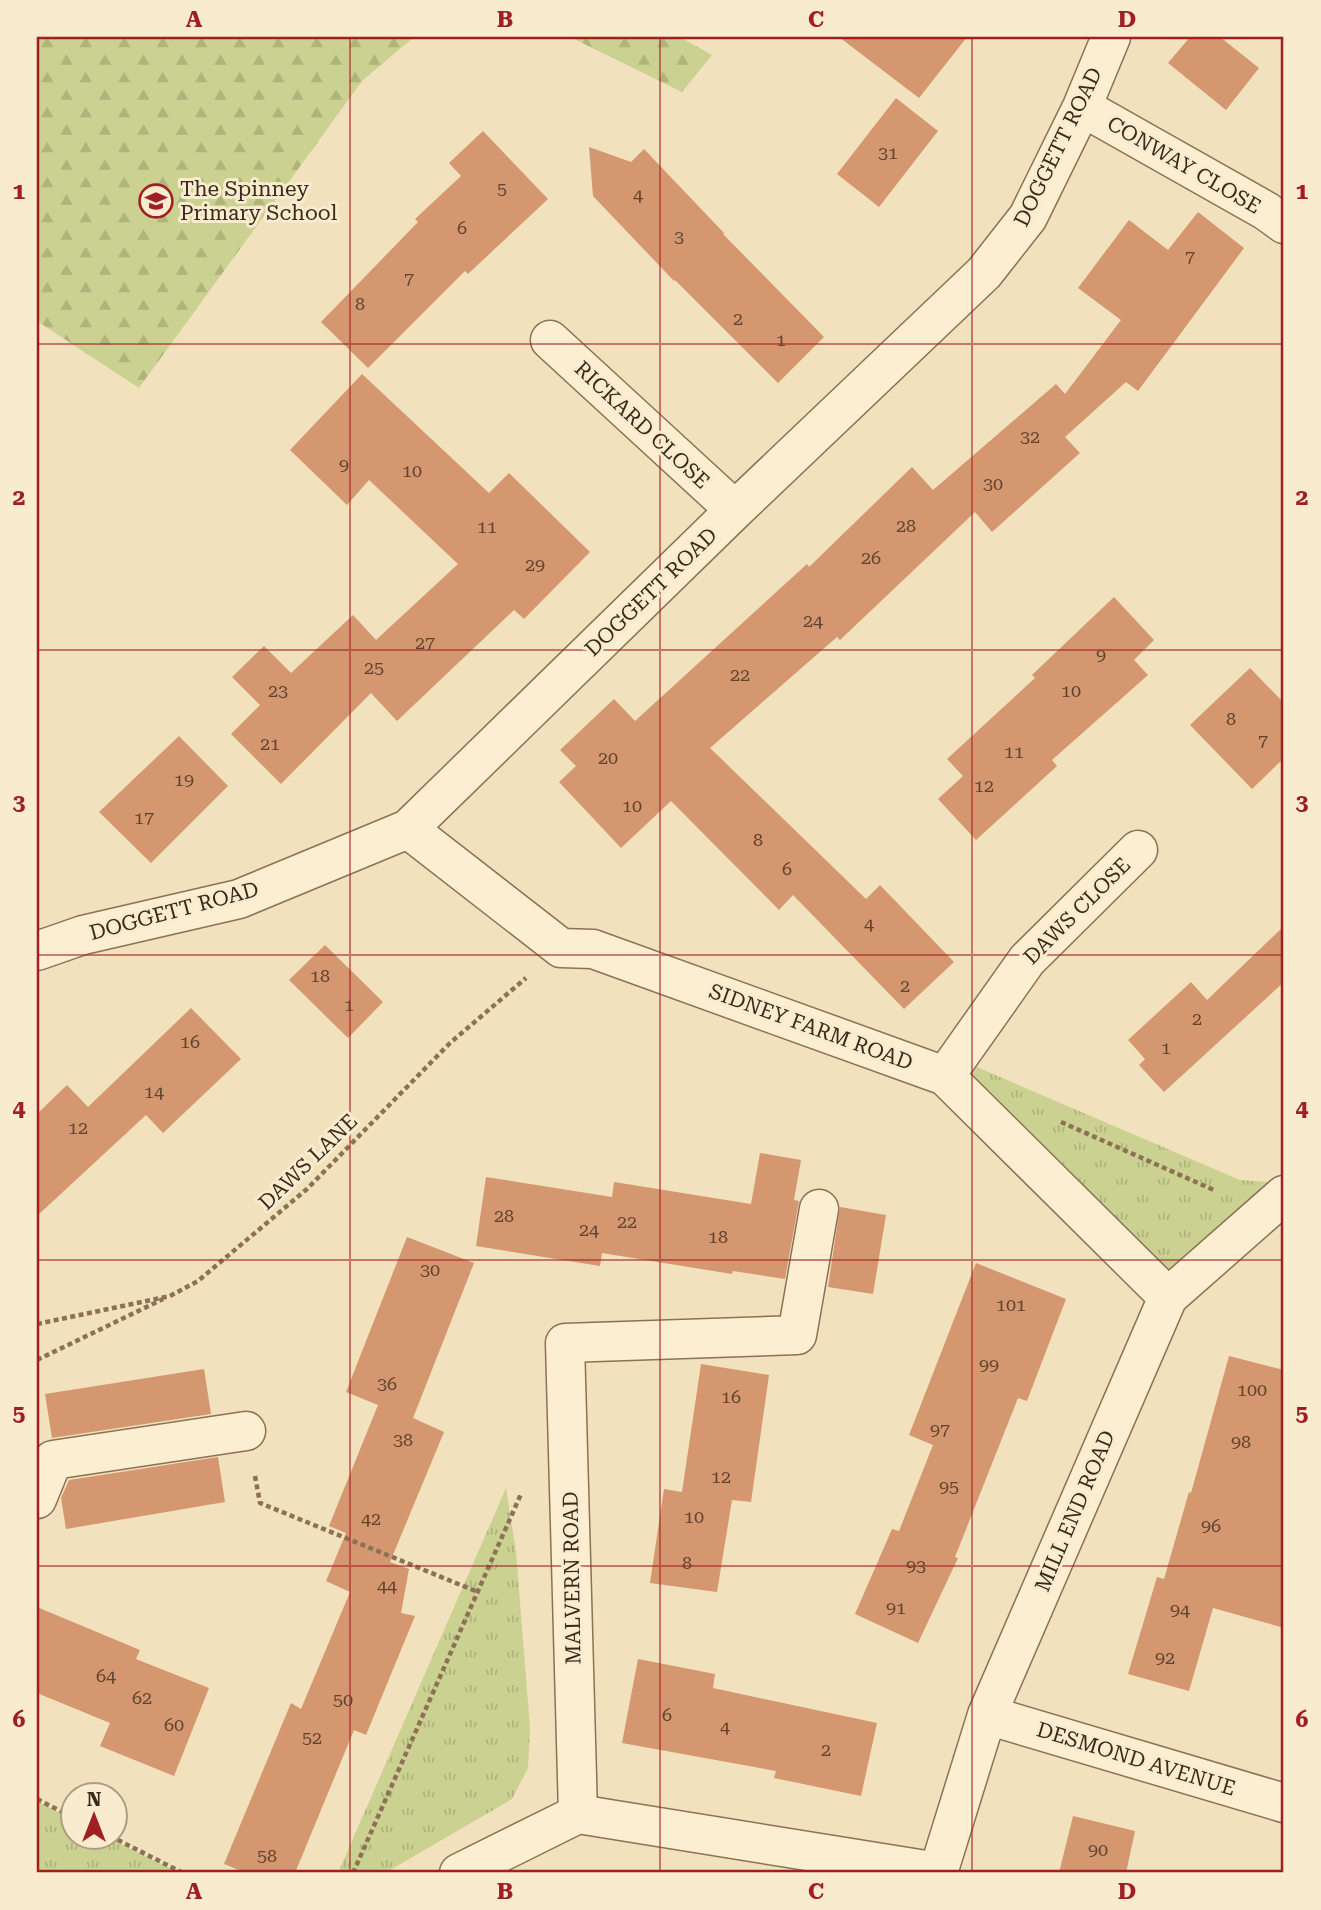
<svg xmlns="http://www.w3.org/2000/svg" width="1321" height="1910" font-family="'Roboto Serif',serif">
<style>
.grass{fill:url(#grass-tufts)}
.forest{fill:url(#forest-firs)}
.building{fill:#d4976f}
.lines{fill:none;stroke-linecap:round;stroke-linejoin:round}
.minor-casing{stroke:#8c7155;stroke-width:41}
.path{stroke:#8c7155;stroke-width:4.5;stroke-dasharray:5 3.5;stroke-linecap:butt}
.minor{stroke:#fceed1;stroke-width:38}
.grid{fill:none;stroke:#a01f23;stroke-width:2;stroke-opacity:0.55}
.labels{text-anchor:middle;stroke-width:6;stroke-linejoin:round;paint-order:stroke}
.number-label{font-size:18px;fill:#604430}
.street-label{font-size:21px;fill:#39291b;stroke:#f9ebce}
.poi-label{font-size:21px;fill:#39291b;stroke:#f9ebce;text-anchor:start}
.neatline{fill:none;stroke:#a01f23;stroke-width:2.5}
.grid-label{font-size:23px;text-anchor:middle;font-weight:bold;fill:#a01f23}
</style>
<defs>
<pattern id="grass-tufts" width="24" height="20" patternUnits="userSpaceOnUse" patternTransform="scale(1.75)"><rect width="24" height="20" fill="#cbd190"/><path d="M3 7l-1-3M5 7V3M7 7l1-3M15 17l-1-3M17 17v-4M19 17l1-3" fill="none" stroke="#afb37c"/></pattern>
<pattern id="forest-firs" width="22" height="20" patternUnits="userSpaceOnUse" patternTransform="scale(1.75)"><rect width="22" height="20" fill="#cbd190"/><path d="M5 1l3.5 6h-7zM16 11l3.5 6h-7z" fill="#afb37c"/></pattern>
</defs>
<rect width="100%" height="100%" fill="#f2e1bd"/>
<path class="grass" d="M965,1062L1240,1180L1281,1183L1169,1278L957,1074Z
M506,1488L516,1552L530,1728L528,1768L512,1799L385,1873H338Z
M37,1801L73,1820L74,1836L107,1837L179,1873H37Z"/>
<path class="forest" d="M37,37H414L362,81L139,388L37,321Z
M570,37H680L712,55L682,92Z"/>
<path class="building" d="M839,37H967L919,98Z
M1190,37H1220L1259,68L1226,110L1168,63Z
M896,98L938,131L879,207L837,174Z
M483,131L548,199L468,274L465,271L368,368L321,322L418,222L415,219L461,176L449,163Z
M589,147L631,162L644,149L724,233L723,234L824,337L778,383L675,280L674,281L593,196Z
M1198,212L1244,248L1138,391L1126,382L1065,437L1080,453L992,532L975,512L840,640L837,637L710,748L866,899L880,885L954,962L904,1009L793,895L779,910L671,801L621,848L559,782L576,766L560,750L614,699L635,721L807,564L809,567L912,467L933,490L1056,384L1065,394L1121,320L1078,288L1129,220L1168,250Z
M362,374L489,493L509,473L590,552L524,619L514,610L397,721L371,693L281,784L231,734L260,705L232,677L264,646L291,673L353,615L376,640L458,564L369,480L347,505L290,450Z
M1114,597L1154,640L1134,660L1148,675L1052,760L1057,766L976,840L938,799L963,776L947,759L1035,678L1032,675Z
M1250,668L1284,703V758L1252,789L1190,725Z
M179,736L228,786L151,863L99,812Z
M1284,926V982L1164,1092L1139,1065L1145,1059L1128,1040L1191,982L1207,1000Z
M325,945L383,1002L348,1038L289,980Z
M191,1008L241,1059L163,1133L146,1115L37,1216V1114L67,1085L88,1107Z
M760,1153L801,1160L794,1200L799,1201L785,1279L733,1271L732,1274L602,1253L600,1266L476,1246L486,1177L612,1197L614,1182L751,1204Z
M840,1207L886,1215L873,1294L828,1287Z
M407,1237L474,1263L413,1418L444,1432L390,1562L409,1569L401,1613L415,1616L366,1735L354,1730L295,1873H246L224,1864L291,1703L301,1709L350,1592L326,1581L346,1533L329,1526L378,1405L346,1392Z
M976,1263L1066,1299L1027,1401L1018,1398L955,1557L958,1558L918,1643L855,1614L892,1529L899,1531L933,1445L909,1435Z
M1229,1356L1284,1370V1628L1213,1608L1189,1691L1128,1674L1157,1577L1164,1579L1189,1492L1191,1493Z
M701,1364L769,1375L751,1502L732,1500L717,1592L650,1583L664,1489L682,1492Z
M204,1369L211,1414L52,1438L45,1394Z
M218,1457L225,1502L66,1529L61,1498L69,1480Z
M37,1607L140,1650L136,1659L209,1688L174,1776L100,1746L110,1723L37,1693Z
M638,1659L715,1674L713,1688L877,1723L861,1796L774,1778L776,1771L622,1743Z
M1073,1816L1135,1831L1126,1873H1059Z"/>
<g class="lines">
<defs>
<path id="minor" d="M1082,107L1266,211L1284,224
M550,340L735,510
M408,829L561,948L593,949L945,1076L1168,1297
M37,951L83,935L239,899L408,829L735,510L984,273L1028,217L1082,107L1111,37
M945,1076L1027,960L1138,850
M37,1499L53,1460L246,1431
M987,1715L1284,1803
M578,1814L565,1343L797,1335L819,1209
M459,1873L578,1814L938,1872
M938,1873L987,1715L1168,1297L1284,1195"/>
</defs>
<use href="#minor" class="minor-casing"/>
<path class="path" d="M1061,1122L1216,1191
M37,1324L170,1296L198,1281L307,1189L450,1043L526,978
M37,1360L163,1299
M255,1476L260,1503L478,1592
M37,1799L74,1818
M110,1836L183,1873
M353,1873L521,1494"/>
<use href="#minor" class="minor"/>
</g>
<path class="grid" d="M350,37V1873M660,37V1873M972,37V1873M37,344H1284M37,650H1284M37,955H1284M37,1260H1284M37,1566H1284"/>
<defs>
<symbol id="school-ring" viewBox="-11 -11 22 22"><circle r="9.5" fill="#f9ebce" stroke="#a01f23" stroke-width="1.5"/><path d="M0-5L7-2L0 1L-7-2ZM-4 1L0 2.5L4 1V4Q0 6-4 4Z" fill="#a01f23"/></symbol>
</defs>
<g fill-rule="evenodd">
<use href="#school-ring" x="137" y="182" width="38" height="38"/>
</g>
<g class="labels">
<g class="number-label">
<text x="888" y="159">31</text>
<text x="502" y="195">5</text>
<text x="638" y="201">4</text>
<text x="462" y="234">6</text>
<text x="679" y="243">3</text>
<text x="1190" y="263">7</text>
<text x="409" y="285">7</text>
<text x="360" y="310">8</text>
<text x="738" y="325">2</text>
<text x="781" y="346">1</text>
<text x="1030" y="443">32</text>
<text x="344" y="471">9</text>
<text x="412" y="477">10</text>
<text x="993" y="490">30</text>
<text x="906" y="532">28</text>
<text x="487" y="533">11</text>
<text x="871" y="564">26</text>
<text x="535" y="571">29</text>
<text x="813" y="627">24</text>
<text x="425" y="649">27</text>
<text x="1101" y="661">9</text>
<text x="374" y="674">25</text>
<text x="740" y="681">22</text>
<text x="278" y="697">23</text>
<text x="1071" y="697">10</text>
<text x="1231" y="725">8</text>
<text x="1263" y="747">7</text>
<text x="270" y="750">21</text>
<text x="1014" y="758">11</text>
<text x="608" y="764">20</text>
<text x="184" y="786">19</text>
<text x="984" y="792">12</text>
<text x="632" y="812">10</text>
<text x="144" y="824">17</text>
<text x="758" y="846">8</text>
<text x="787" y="875">6</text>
<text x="869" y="930">4</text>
<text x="320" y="982">18</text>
<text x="905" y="992">2</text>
<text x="349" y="1011">1</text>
<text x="1197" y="1025">2</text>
<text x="190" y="1048">16</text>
<text x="1166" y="1054">1</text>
<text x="154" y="1098">14</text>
<text x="78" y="1134">12</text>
<text x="504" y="1222">28</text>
<text x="627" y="1228">22</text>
<text x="589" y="1236">24</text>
<text x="718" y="1243">18</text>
<text x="430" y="1276">30</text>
<text x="1011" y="1311">101</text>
<text x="989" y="1371">99</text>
<text x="387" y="1390">36</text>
<text x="1252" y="1396">100</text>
<text x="731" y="1403">16</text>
<text x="940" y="1436">97</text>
<text x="403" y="1446">38</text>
<text x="1241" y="1448">98</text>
<text x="721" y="1483">12</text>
<text x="949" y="1493">95</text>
<text x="694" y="1523">10</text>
<text x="371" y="1525">42</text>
<text x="1211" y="1532">96</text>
<text x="687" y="1569">8</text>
<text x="916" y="1572">93</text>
<text x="387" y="1592">44</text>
<text x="896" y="1614">91</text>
<text x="1180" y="1616">94</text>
<text x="1165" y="1664">92</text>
<text x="106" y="1682">64</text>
<text x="142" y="1704">62</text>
<text x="343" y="1706">50</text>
<text x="667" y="1721">6</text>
<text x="174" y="1731">60</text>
<text x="725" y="1733">4</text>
<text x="312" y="1744">52</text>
<text x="826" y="1756">2</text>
<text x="1098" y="1856">90</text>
<text x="267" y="1862">58</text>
</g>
<g class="street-label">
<text transform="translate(1058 147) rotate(-64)" y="7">DOGGETT ROAD</text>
<text transform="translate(1184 165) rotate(30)" y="7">CONWAY CLOSE</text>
<text transform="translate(642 425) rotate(43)" y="7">RICKARD CLOSE</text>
<text transform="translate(651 592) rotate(-44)" y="7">DOGGETT ROAD</text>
<text transform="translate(174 911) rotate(-15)" y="7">DOGGETT ROAD</text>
<text transform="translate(1077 911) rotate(-45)" y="7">DAWS CLOSE</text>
<text transform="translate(811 1027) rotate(20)" y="7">SIDNEY FARM ROAD</text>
<text transform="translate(308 1162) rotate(-44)" y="7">DAWS LANE</text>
<text transform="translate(1075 1511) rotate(-67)" y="7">MILL END ROAD</text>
<text transform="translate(572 1578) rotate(-91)" y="7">MALVERN ROAD</text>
<text transform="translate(1136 1759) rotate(17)" y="7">DESMOND AVENUE</text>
</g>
<g class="poi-label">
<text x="180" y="196">The Spinney<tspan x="180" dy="24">Primary School</tspan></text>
</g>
</g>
<rect width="1321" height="1910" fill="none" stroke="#f9ebce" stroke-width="77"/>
<g transform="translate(94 1816)"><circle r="33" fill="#f9ebce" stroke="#ac9d86" stroke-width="2"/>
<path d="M0-5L12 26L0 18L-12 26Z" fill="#a01f23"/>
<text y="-10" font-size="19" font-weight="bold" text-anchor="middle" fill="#39291b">N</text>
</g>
<rect x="38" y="38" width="1244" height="1833" class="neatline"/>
<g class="grid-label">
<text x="194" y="27">A</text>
<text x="505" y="27">B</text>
<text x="816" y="27">C</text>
<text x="1127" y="27">D</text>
<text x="19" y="199">1</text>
<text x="1302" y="199">1</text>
<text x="19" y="505">2</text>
<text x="1302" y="505">2</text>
<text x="19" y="810">3</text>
<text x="1302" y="810">3</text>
<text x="19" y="1116">4</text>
<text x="1302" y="1116">4</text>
<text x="19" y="1421">5</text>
<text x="1302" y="1421">5</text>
<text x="19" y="1727">6</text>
<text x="1302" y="1727">6</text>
<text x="194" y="1899">A</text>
<text x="505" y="1899">B</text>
<text x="816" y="1899">C</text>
<text x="1127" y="1899">D</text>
</g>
</svg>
